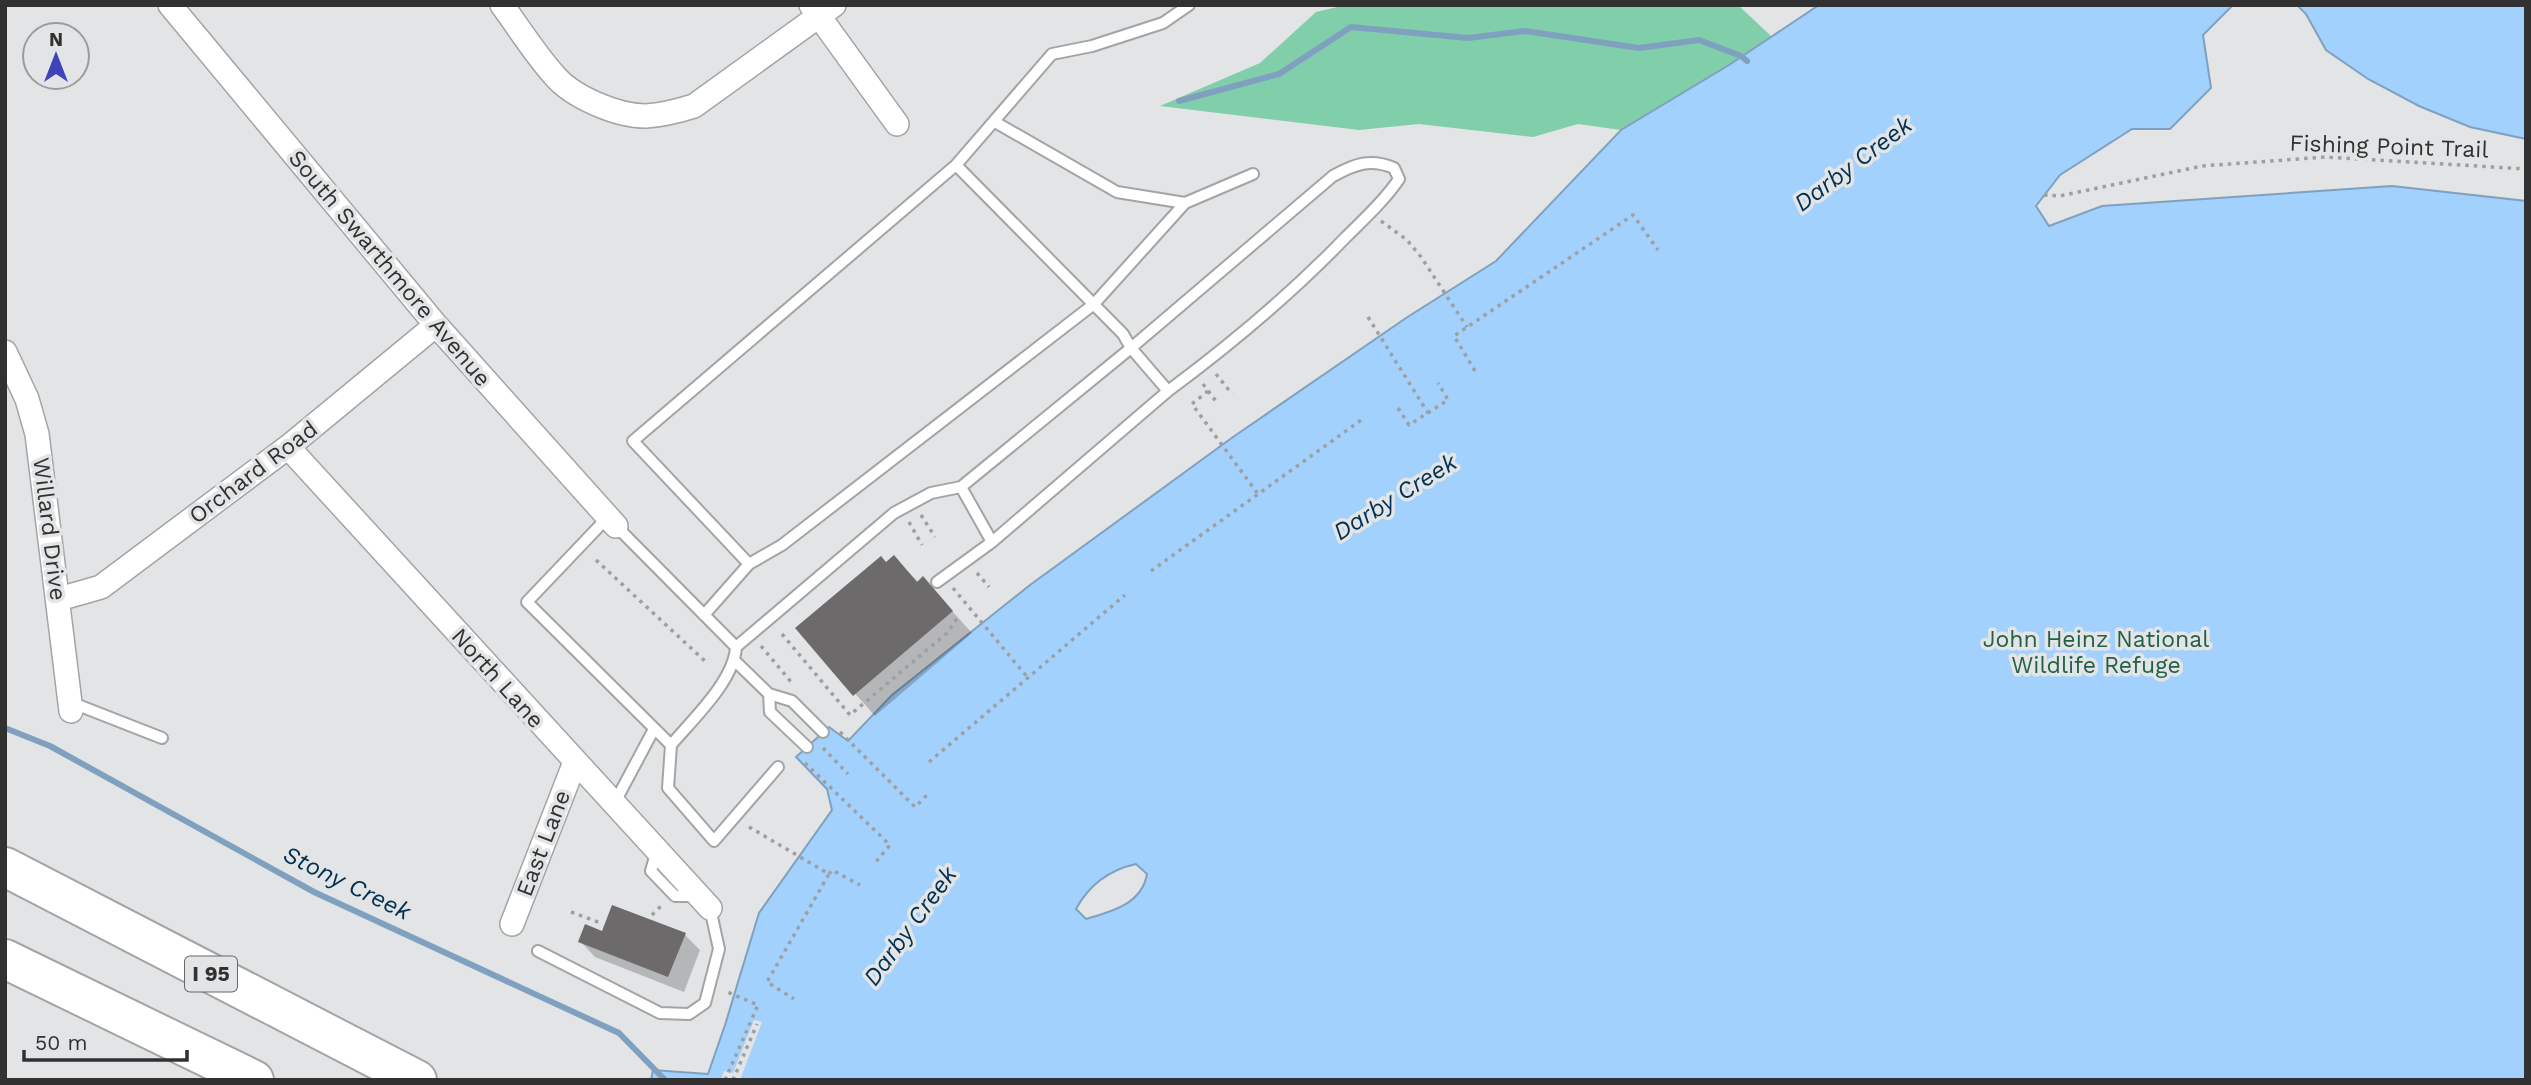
<svg xmlns="http://www.w3.org/2000/svg" width="2531" height="1085" font-family="'Work Sans',sans-serif">
<style>
.green{fill:#80cfaa}
.water{fill:#a1d1fc;stroke:#7fa1bf;stroke-width:2;fill-rule:evenodd}
.pier{fill:#e2e4e5}
.shadow{fill:#0003}
.lines{fill:none;stroke-linecap:round;stroke-linejoin:round}
.stream{stroke:#7fa1bf;stroke-width:6}
.building{fill:#6c6a6b}
.lane-casing{stroke:#a2a4a5;stroke-width:14}
.street-casing{stroke:#a2a4a5;stroke-width:26}
.highway-casing{stroke:#a2a4a5;stroke-width:42}
.path{stroke:#9e9fa0;stroke-width:3.5;stroke-dasharray:3.5 5;stroke-linecap:butt}
.lane{stroke:#fff;stroke-width:10}
.street{stroke:#fff;stroke-width:23}
.highway{stroke:#fff;stroke-width:38}
.labels{text-anchor:middle;stroke-width:7;stroke-linejoin:round;paint-order:stroke}
.shield{fill:#e2e4e5;stroke:#666768;stroke-width:2}
.shield-label{font-size:21px;font-weight:bold;fill:#313132}
.street-label{font-size:23px;fill:#313132;stroke:#e2e4e5}
.park-label{font-size:23px;fill:#226147;stroke:#e2e4e5}
.water-label{font-size:24px;font-style:italic;fill:#003153;stroke:#e2e4e5}
</style>
<rect width="100%" height="100%" fill="#e2e4e5"/>
<path class="green" d="M1346,5H1738L1771,36L1729,65L1621,130L1578,124L1533,137L1419,124L1359,130L1160,106L1260,63L1316,12Z"/>
<path class="water" d="M1819,5H2233L2203,35L2211,88L2170,129H2132L2060,175L2036,206L2049,226L2102,206L2392,186L2526,201V1080H651L653,1070L708,1074L725,1025L759,913L832,810L827,789L796,757L829,727L848,741L892,695L1030,585L1233,437L1406,318L1496,261L1621,130L1729,65ZM1136,864L1147,874C1142,904 1111,912 1086,919L1076,909C1089,885 1109,870 1136,864Z
M2297,5H2526V139L2470,127L2419,106L2368,79L2326,50L2306,14Z"/>
<path class="pier" d="M754,1020L762,1022L740,1080H721L724,1071L733,1073Z"/>
<path class="shadow" d="M894,557L919,583L923,579L972,633L875,716L797,628Z
M603,933L685,935L700,950L684,992L595,957L580,941Z"/>
<g class="lines">
<path class="stream" d="M1179,101L1279,74L1351,27L1468,38L1525,31L1639,48L1699,40L1741,56L1747,61
M5,728L50,746L314,892L619,1033L665,1080"/>
</g>
<path class="building" d="M894,555L917,582L923,576L953,611L853,696L795,628L881,556L886,562Z
M612,905L686,933L668,977L578,942L585,924L602,931Z"/>
<g class="lines">
<defs>
<path id="lane" d="M995,122L1117,192L1185,203
M956,165L1052,54L1092,46L1163,23L1189,5
M1168,391C1230,345 1291,294 1345,238C1364,219 1384,201 1399,179L1394,168C1370,158 1355,164 1333,176L1131,348L1123,334L956,165L633,441L749,564L782,545L1094,304L1185,203L1253,174
M607,518L527,602L671,745C693,719 734,681 736,647L616,526
M937,582L992,542
M704,615L749,564
M736,647L894,513L931,493L961,487L1131,348L1168,391L992,542L961,487
M735,661L769,694L770,712L807,747
M769,694L792,701L823,732
M70,702L162,738
M671,745L668,788L714,841L778,767
M614,804L654,729
M657,850L651,871L675,896H697
M538,951L660,1013L689,1014L705,1003L719,949L710,908"/>
<path id="street" d="M170,5L436,325L616,526
M502,5C519,28 535,54 554,75C572,97 617,116 646,116C662,115 678,111 694,106L834,5
M811,5L897,124
M5,352L27,399L37,434L71,711
M288,447L710,908
M59,599L101,587L288,447L436,325
M512,924L575,762"/>
<path id="highway" d="M5,867L417,1080
M5,959L254,1080"/>
</defs>
<use href="#lane" class="lane-casing"/>
<use href="#street" class="street-casing"/>
<use href="#highway" class="highway-casing"/>
<path class="path" d="M2044,195L2060,196L2202,166L2326,157L2526,169
M1381,221L1407,240L1421,257L1467,327
M1368,317L1428,413
M1475,371L1454,336L1633,215L1658,250
M1216,374L1232,394
M1203,384L1218,404
M1208,391L1192,404L1258,494
M1398,408L1409,425L1448,400L1438,383
M921,515L935,537
M909,522L922,545
M596,560L706,662
M1151,571L1364,418
M977,573L989,587
M953,588L1028,678
M782,634L850,715L947,633L958,617
M761,646L792,683
M840,732L915,807L929,793
M823,748L848,774
M929,762L1125,595
M805,763L890,845L875,863
M749,827L829,874L767,982L794,999
M829,874L832,870L860,885
M571,912L601,923
M652,915L662,905
M725,1080L758,1005L725,991
M733,1080L757,1024"/>
<use href="#lane" class="lane"/>
<use href="#street" class="street"/>
<use href="#highway" class="highway"/>
</g>
<g class="labels">
<rect class="shield" x="185" y="956.5" width="52" height="35" rx="5"/>
<g class="shield-label">
<text x="211" y="981">I 95</text>
</g>
<g class="street-label">
<text transform="translate(2389 146) rotate(2)" y="8">Fishing Point Trail</text>
<text transform="translate(390 268) rotate(50)" y="8">South Swarthmore Avenue</text>
<text transform="translate(253 472) rotate(-37)" y="8">Orchard Road</text>
<text transform="translate(50 529) rotate(83)" y="8">Willard Drive</text>
<text transform="translate(498 678) rotate(48)" y="8">North Lane</text>
<text transform="translate(543 843) rotate(-69)" y="8">East Lane</text>
</g>
<g class="park-label">
<text x="2096" y="647">John Heinz National<tspan x="2096" dy="26">Wildlife Refuge</tspan></text>
</g>
<g class="water-label">
<text transform="translate(1853 164) rotate(-37)" y="8">Darby Creek</text>
<text transform="translate(1395 497) rotate(-32)" y="8">Darby Creek</text>
<text transform="translate(347 883) rotate(26)" y="8">Stony Creek</text>
<text transform="translate(910 926) rotate(-54)" y="8">Darby Creek</text>
</g>
</g>
<rect width="2531" height="1085" fill="none" stroke="#313132" stroke-width="14"/>
<g transform="translate(56 56)"><circle r="33" fill="#e2e4e5" stroke="#9b9c9d" stroke-width="2"/>
<path d="M0-5L12 26L0 18L-12 26Z" fill="#3d43b8"/>
<text y="-10" font-size="19" font-weight="bold" text-anchor="middle" fill="#313132">N</text>
</g>
<path d="M24 1050v10h163v-10" fill="none" stroke="#313132" stroke-width="3.5"/>
<text x="35" y="1050" font-size="21" fill="#313132" stroke="#e2e4e5" stroke-width="5" paint-order="stroke">50 m</text>
</svg>
